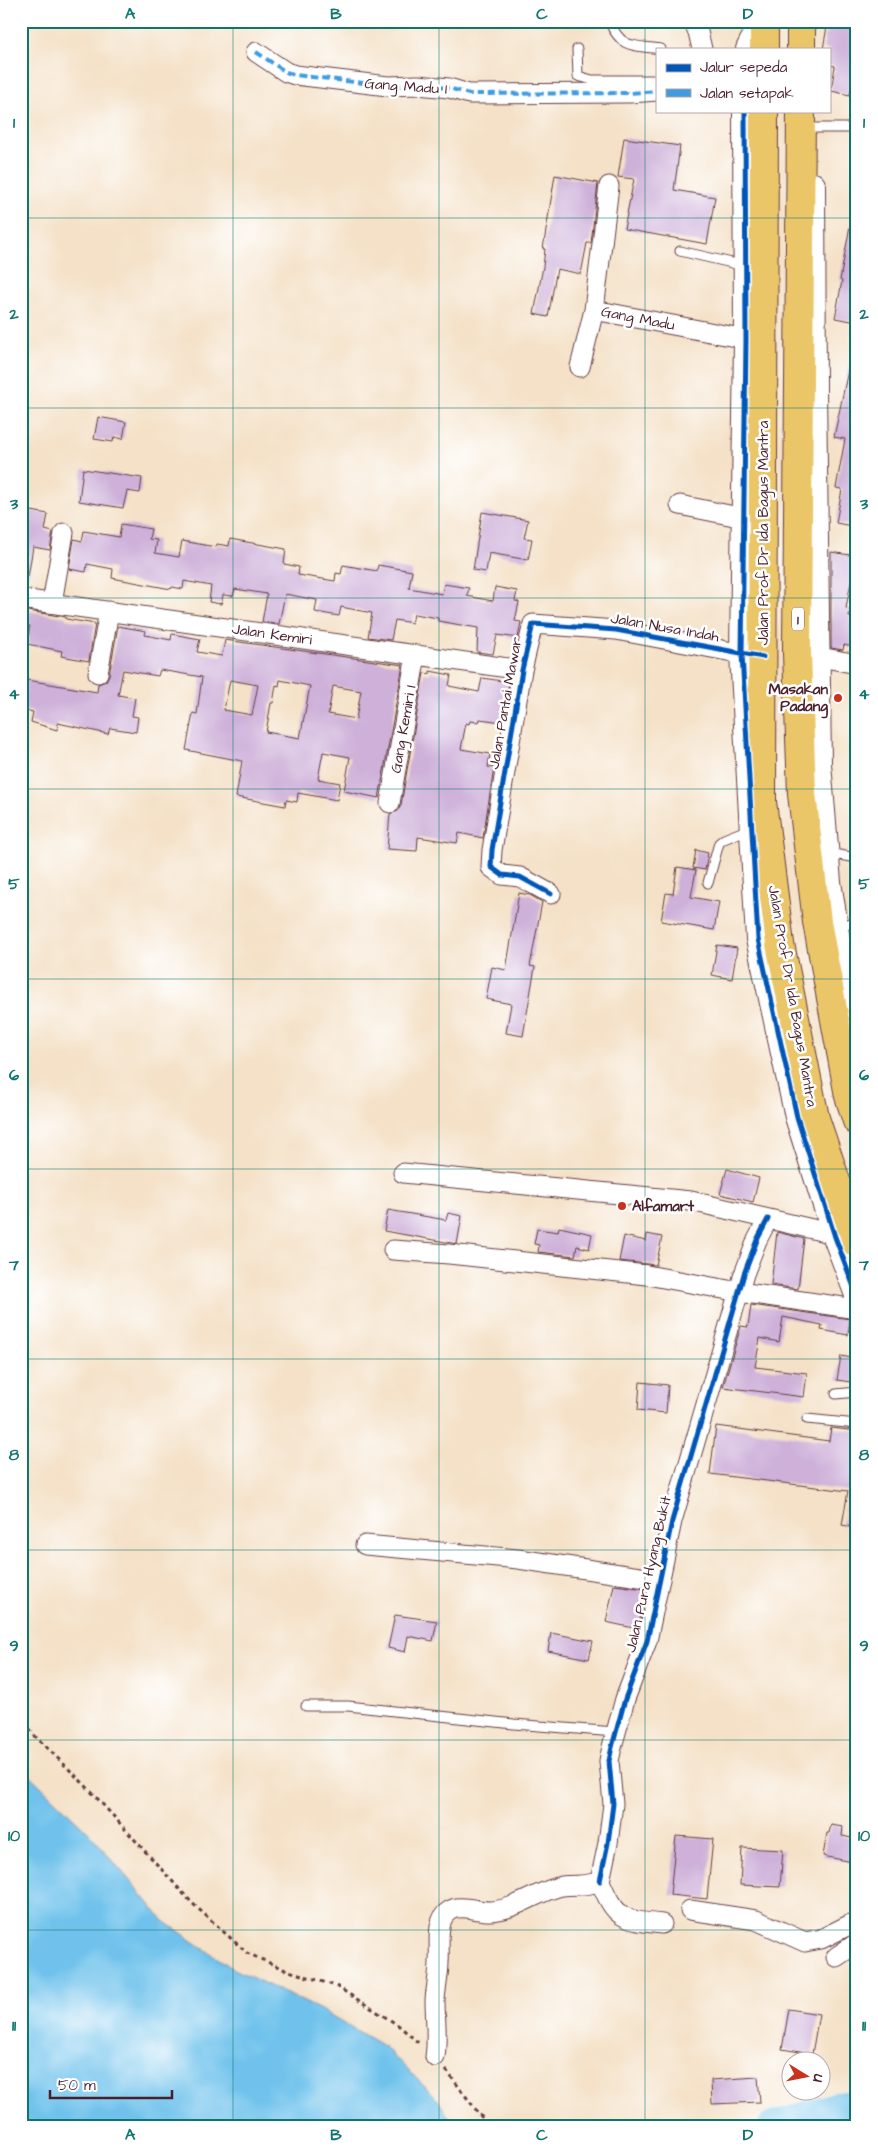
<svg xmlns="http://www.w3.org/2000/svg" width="878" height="2148" font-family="'Architects Daughter',sans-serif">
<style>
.water{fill:#70c2ec;stroke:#5d708c}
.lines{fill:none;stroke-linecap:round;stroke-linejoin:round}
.river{stroke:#70c2ec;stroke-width:30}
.building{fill:#ceb0d9;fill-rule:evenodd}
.service-casing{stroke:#643c42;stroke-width:11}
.minor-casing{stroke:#643c42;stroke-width:21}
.tertiary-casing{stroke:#643c42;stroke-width:26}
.trunk-casing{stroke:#643c42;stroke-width:30}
.path{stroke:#643c42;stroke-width:3;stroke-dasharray:4 4;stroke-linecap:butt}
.service{stroke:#fff;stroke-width:9}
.minor{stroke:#fff;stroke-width:19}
.tertiary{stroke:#fff;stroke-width:24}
.trunk{stroke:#ebc669;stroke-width:28}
.quiet{stroke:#409be1;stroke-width:4;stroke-dasharray:8 4;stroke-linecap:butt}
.cycleway-casing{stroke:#fff;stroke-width:8}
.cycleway{stroke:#0057b8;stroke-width:5}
.grid{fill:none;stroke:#0f766e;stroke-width:1;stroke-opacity:0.55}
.poi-dot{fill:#c8321e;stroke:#fff;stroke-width:2}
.labels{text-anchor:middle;stroke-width:5;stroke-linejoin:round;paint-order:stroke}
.shield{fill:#fff;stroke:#80626b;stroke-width:1}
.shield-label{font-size:14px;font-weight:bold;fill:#4a1f2b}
.street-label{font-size:15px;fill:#4a1f2b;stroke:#fff}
.poi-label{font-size:15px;font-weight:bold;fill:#4a1f2b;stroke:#fff;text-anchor:end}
.neatline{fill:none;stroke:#0f766e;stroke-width:2}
.grid-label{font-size:16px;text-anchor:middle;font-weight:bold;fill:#0f766e}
</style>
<rect width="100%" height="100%" fill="#fff"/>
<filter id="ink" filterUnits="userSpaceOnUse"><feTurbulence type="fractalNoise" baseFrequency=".02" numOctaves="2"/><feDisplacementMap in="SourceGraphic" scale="10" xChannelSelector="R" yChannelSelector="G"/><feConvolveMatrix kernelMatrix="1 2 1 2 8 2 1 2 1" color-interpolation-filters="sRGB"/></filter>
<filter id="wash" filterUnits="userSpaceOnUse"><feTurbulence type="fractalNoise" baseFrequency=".0096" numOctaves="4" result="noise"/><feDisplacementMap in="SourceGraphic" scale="20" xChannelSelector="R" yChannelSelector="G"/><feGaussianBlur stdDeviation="1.12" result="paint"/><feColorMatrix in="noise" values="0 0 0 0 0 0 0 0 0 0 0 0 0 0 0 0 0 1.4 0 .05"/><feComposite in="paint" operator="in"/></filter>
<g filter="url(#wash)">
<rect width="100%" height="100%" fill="#f4e1c7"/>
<path class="water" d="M21,1767L90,1834L164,1921L232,1968L325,2012L385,2047L438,2100L455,2127H21Z"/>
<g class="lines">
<path class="river" d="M773,2127L835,2107L857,2105"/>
</g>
<g id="blocks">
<path class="building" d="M828,21H845L844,23L857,25V80H853L850,95L831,91L835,66L829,65V49H823Z
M624,138L680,146L674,190L715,197L707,244L624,229L634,179L618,177Z
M555,175L598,183L591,243H587L581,274L557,269L548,317L534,314L543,267L545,249H543Z
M850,226L857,227V322L835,318L842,281L840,280Z
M850,361H857V527L836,523L842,489L836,488L845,439L834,437Z
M98,417L126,422L123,439L114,437L113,442L94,439Z
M83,469L142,478L140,493L127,491L123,508L79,501Z
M26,510L48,514L45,530L53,532L50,550L33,547L28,577L21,576V526L24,527Z
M482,512L528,520L524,538L532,539L528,560L489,553L486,572L473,570Z
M121,524L151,529L149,539L157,540L155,553L179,557L182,541L216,547L217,544L229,546L230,539L286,549L284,564L299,567L298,575L335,581L336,573L341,574L343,565L377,571L378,565L412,571L409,588L442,594L444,584L469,588L467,596L493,601L495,587L517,591L515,601L519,602L515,621L521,622L518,638L497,635L493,654L477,652L478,628L438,621V618L414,614L412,623L395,620L391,640L368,637L372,613L341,607L339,616L315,612L317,600L285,594L279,624L262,622L267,594L235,589L233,596L223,595L221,604L209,602L211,586L184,581L183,589L172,587L171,589L112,578L113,569L87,564L86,572L69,569L74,539L82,541L84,531L119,537Z
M831,552L856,556L846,608L850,609L849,617L857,619V648L844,645L843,650L831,648Z
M21,610L66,617V619L95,624L89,661L61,656L62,651L27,644L30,626L21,624Z
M118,626L146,631L145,635L171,640L172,634L200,639L197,652L222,656L225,640L403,665L379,798L344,791L350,757L323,752L318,779L340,783L337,800L298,793L297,802L286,800L285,806L236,797L242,761L186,750L193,713L197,714L202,677L160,670L158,676L123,670L118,695L135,698L132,716L138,717L136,732L110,728L108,734L58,723L57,730L31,722L33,712L21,709V679L97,692L98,684L106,681L109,675ZM230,680L258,685L252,715L224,710ZM280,680L310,686L300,738L266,732L271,703H273L276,685L279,686ZM333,686L361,691L356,719L328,714Z
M430,671L451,675L449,686L479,692L482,678L509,682L502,722L480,719L479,722L470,721L469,724L466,723L461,749L490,754L488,767L494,768L483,838L459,833L457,843L418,837L417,851L387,849L390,814L398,811L401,805L424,673L430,674Z
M696,850L708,853L705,870L693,868Z
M677,867L696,870L691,897L719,902L714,930L661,921L666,893L673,894Z
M519,893L530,895L542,902L530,966L535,967L523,1036L506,1033L511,1004L486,999L492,967L506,970Z
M717,945L737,948L732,979L712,975Z
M727,1169L759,1178L753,1202L720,1194Z
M388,1210L446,1220L448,1213L462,1216L457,1244L384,1231Z
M559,1227L592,1234L589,1249L577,1246L575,1256L538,1252L539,1245L534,1244L537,1229L558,1232Z
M777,1232L804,1239L798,1289L771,1285Z
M647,1234L662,1237L656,1265L619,1261L624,1236L646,1241Z
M751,1305L850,1319L848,1335L821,1330L822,1325L783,1317L779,1342L760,1338L755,1367L807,1373L804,1397L723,1387L741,1326L748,1327Z
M841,1356L857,1359V1383L837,1380Z
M640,1382L668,1385L666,1413L638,1410Z
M716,1426L829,1441L831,1428L857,1431V1528L842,1525L848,1491L710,1474Z
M614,1585L646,1589L638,1629L606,1622Z
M395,1615L437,1621L433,1641L408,1636L405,1652L388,1648Z
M551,1633L593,1641L589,1659L548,1651Z
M831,1825L843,1827L842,1836L857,1839V1863L823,1856L827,1833H829Z
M676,1836L713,1839L707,1899L670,1895Z
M742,1848L783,1850L780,1887L740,1885Z
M789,2009L819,2014L812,2054L782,2049Z
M758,2077L760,2102L712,2104L711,2080Z"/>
</g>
</g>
<g filter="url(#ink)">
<use href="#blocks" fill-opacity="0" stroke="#643c42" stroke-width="1"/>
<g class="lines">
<defs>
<path id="service" d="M609,21C622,50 633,45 661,49
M577,49L578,76L592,80H657
M804,128H857
M680,251L745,266
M827,853L857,858
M708,883L719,843L724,839L749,829
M839,928L857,920
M836,1394L857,1392
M807,1419L857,1424
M306,1706H348L514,1724L615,1732"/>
<path id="minor" d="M693,21L698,32L702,49
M256,52L286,72L295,75L388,86L418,85L449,88L469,94L630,93L657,91
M609,186L594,310L746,339
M580,367L594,310
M680,505L744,518
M21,599L522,670
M52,603L64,533
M804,654L857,664
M98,673L109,611
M390,803L416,655
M551,894L520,877L502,875L491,867L492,850L522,670L533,624L616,630L754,656
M403,1173L691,1201L834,1234
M393,1250L449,1254L647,1275L739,1292L857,1309
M365,1545L518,1559L660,1580
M600,1881L608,1843L613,1804L609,1761L612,1747L625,1699L647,1641L672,1521L744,1274L757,1240L768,1219
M600,1881C616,1919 622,1920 662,1924
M690,1910L756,1920L805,1942L821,1939L857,1921
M836,1957L857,1943
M435,2057C438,2036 435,2020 435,2000C436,1987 439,1974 439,1962C440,1950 438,1939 440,1927C441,1921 444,1914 449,1911C460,1903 478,1912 490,1911C517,1910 537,1891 562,1886C576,1884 587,1887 600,1881"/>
<path id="tertiary" d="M748,49L762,21
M745,111L746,339L742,654L758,939L797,1117L835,1237L857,1295
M813,185L814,390L819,764L829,882L846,991L857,1037"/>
<path id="trunk" d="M764,49V21
M801,49V21
M764,111L762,802L780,944L815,1118L857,1244
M801,111L797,653L802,794L817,922L849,1096L857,1121"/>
</defs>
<use href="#service" class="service-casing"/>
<use href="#minor" class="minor-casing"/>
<use href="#tertiary" class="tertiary-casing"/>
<use href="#trunk" class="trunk-casing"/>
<path class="path" d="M21,1715L33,1734L86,1786L192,1903L247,1953L283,1969L336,1986L398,2025L420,2044
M446,2070L489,2127"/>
<use href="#service" class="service"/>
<use href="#minor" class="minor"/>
<use href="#tertiary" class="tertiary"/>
<use href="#trunk" class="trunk"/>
<path class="quiet" d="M256,52L286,72L295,75L388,86L418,85L449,88L469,94L630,93L657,91"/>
<defs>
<path id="cycleway" d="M745,111L746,339L742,654L758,939L797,1117L835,1237L857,1295
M551,894L520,877L502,875L491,867L492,850L522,670L533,624L616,630L763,657
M600,1881L608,1843L613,1804L609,1761L612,1747L625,1699L647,1641L672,1521L744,1274L757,1240L768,1219"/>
</defs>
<use href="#cycleway" class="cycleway-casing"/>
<use href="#cycleway" class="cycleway"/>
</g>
</g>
<path class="grid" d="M233,21V2127M439,21V2127M645,21V2127M21,218H857M21,408H857M21,598H857M21,789H857M21,979H857M21,1169H857M21,1359H857M21,1550H857M21,1740H857M21,1930H857"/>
<g class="poi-dot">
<circle cx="838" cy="698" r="5"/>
<circle cx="622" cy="1206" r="5"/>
</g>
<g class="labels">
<rect class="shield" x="792" y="607.5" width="12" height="23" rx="4"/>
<g class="shield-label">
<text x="798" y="624">1</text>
</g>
<g class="street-label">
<text transform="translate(406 86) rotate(4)" y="5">Gang Madu I</text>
<text transform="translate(638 318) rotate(11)" y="5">Gang Madu</text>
<text transform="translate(763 533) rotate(-90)" y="5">Jalan Prof Dr Ida Bagus Mantra</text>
<text transform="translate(665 627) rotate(10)" y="5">Jalan Nusa Indah</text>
<text transform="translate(272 634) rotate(8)" y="5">Jalan Kemiri</text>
<text transform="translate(505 703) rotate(-80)" y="5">Jalan Pantai Mawar</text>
<text transform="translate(403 729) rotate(-80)" y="5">Gang Kemiri I</text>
<text transform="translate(793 996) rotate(80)" y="5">Jalan Prof Dr Ida Bagus Mantra</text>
<text transform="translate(648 1574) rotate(-77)" y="5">Jalan Pura Hyang Bukit</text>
</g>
<g class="poi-label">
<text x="828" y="694">Masakan<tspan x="828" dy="17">Padang</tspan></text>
<text x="632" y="1211" text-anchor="start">Alfamart</text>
</g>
</g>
<rect width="878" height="2148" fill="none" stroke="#fff" stroke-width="55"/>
<rect x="656" y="48" width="175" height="65" fill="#ffffff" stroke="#b7a5aa"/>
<rect x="666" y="64" width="25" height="8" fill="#0057b8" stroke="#b7a5aa"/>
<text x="700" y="72" font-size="15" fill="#4a1f2b">Jalur sepeda</text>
<rect x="666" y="89" width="25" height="8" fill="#409be1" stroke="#b7a5aa"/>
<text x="700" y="98" font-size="15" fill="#4a1f2b">Jalan setapak</text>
<g transform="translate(806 2076) rotate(100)"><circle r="24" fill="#ffffff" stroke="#b7a5aa"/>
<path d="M0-4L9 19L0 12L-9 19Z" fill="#c8321e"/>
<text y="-8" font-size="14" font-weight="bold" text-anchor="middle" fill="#4a1f2b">U</text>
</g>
<path d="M50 2090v8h122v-8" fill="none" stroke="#4a1f2b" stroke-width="2.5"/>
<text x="58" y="2090" font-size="15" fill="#4a1f2b" stroke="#ffffff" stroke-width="4" paint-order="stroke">50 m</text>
<rect x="28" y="28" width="822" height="2092" class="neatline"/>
<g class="grid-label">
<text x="130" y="19">A</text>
<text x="336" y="19">B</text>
<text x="542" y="19">C</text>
<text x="748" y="19">D</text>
<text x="14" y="128">1</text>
<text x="864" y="128">1</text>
<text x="14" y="319">2</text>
<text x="864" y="319">2</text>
<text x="14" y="509">3</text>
<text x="864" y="509">3</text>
<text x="14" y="699">4</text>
<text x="864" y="699">4</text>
<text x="14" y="889">5</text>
<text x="864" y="889">5</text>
<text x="14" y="1080">6</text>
<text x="864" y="1080">6</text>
<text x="14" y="1270">7</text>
<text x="864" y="1270">7</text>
<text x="14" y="1460">8</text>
<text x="864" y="1460">8</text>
<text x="14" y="1651">9</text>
<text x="864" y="1651">9</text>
<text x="14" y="1841">10</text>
<text x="864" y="1841">10</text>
<text x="14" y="2031">11</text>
<text x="864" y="2031">11</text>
<text x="130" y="2140">A</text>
<text x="336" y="2140">B</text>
<text x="542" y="2140">C</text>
<text x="748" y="2140">D</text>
</g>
</svg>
